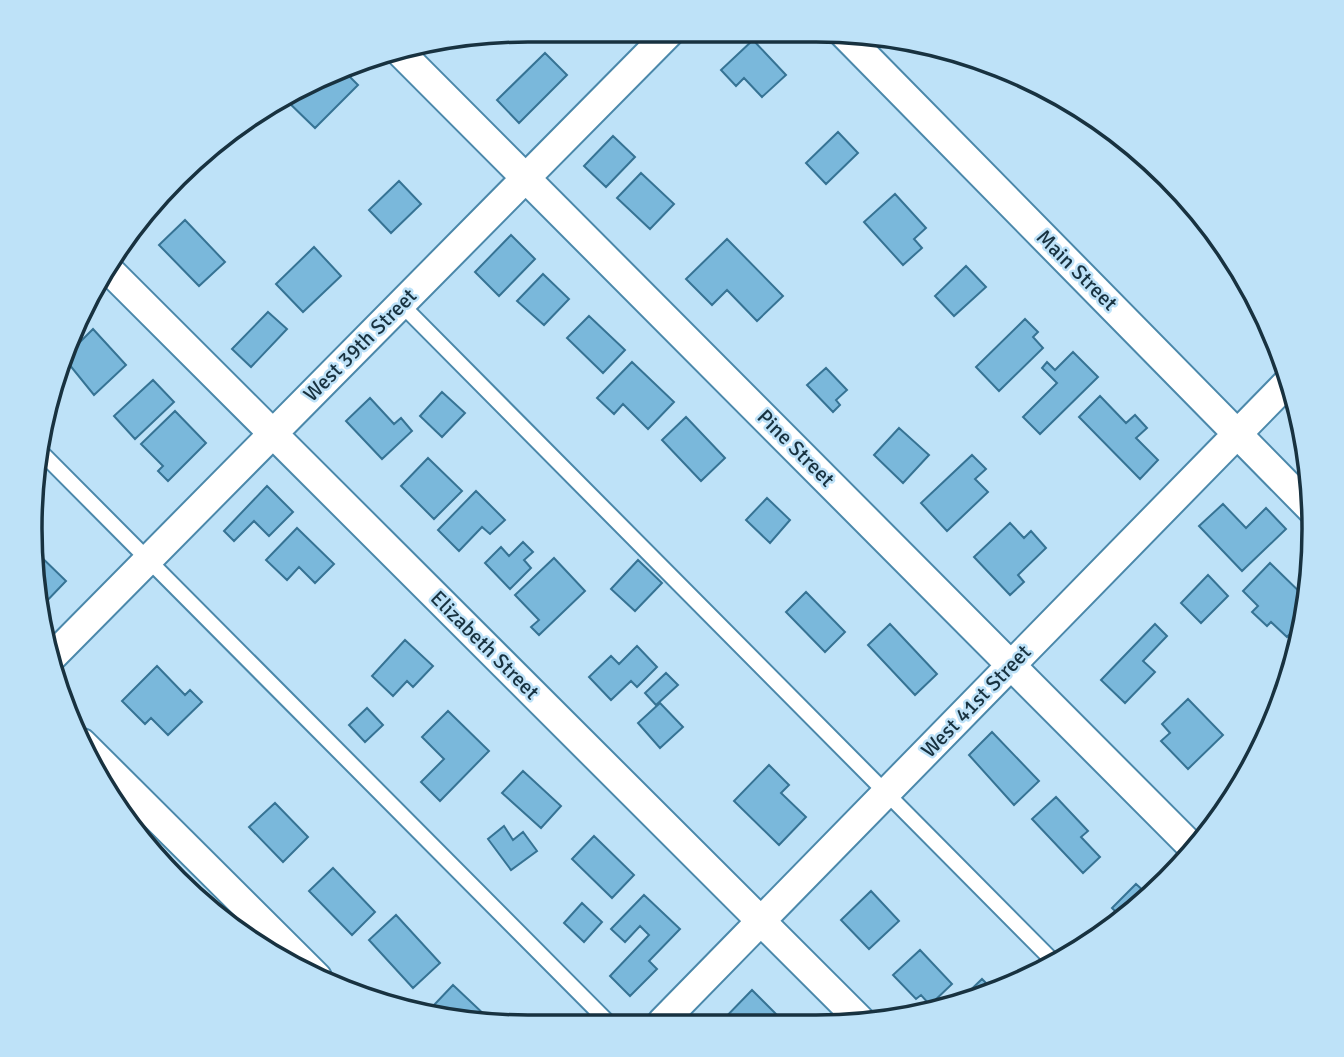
<svg xmlns="http://www.w3.org/2000/svg" width="1344" height="1057" font-family="Signika,sans-serif">
<style>
.building{fill:#7ab8db;stroke:#367394;stroke-width:2}
.lines{fill:none;stroke-linecap:round;stroke-linejoin:round}
.service-casing{stroke:#4b88aa;stroke-width:18}
.minor-casing{stroke:#4b88aa;stroke-width:32}
.service{stroke:#fff;stroke-width:14}
.minor{stroke:#fff;stroke-width:28}
.labels{text-anchor:middle;stroke-width:5;stroke-linejoin:round;paint-order:stroke}
.street-label{font-size:21px;fill:#183240;stroke:#bee2f8}
.rim{fill:none;stroke:#183240;stroke-width:3.5}
</style>
<rect width="100%" height="100%" fill="#bee2f8"/>
<path class="building" d="M753,40L786,75L762,97L744,78L736,86L721,70Z
M545,53L567,75L519,123L497,100Z
M343,70L358,85L315,128L282,96Z
M838,132L858,153L826,184L806,163Z
M613,136L635,157L606,187L584,166Z
M641,173L674,204L650,229L617,198Z
M399,181L421,204L391,233L369,210Z
M895,194L926,228L914,239L922,248L903,265L864,222Z
M185,220L225,262L199,286L159,245Z
M511,235L535,259L499,296L475,272Z
M727,239L783,296L757,321L727,290L712,305L686,279Z
M314,247L341,276L303,312L276,284Z
M966,266L986,287L954,316L935,296Z
M543,274L569,299L544,325L517,301Z
M268,312L287,329L251,367L232,349Z
M589,316L625,350L603,373L567,338Z
M1025,319L1038,332L1033,337L1043,348L999,391L976,367Z
M93,329L126,365L94,395L64,358Z
M1073,352L1098,377L1040,434L1023,417L1057,383L1042,368L1047,362L1055,370Z
M632,362L674,402L648,429L623,404L614,414L597,398Z
M826,368L847,390L836,400L840,405L833,412L807,385Z
M153,380L174,402L135,439L114,416Z
M442,392L465,413L442,437L420,416Z
M1100,396L1126,423L1135,415L1147,428L1136,438L1158,460L1140,479L1079,417Z
M370,398L394,424L401,418L412,431L382,459L346,421Z
M175,411L206,443L168,481L158,471L163,466L141,444Z
M686,417L725,458L701,481L662,440Z
M899,428L929,455L903,483L874,455Z
M972,455L986,469L975,479L988,492L947,531L921,503Z
M428,458L462,491L434,519L401,486Z
M267,486L293,512L269,536L254,521L234,541L224,531Z
M476,491L505,520L490,534L482,527L459,551L438,530Z
M767,498L790,520L770,543L746,520Z
M1223,504L1246,528L1266,508L1286,529L1242,571L1199,526Z
M1010,523L1024,538L1031,531L1046,548L1018,575L1024,582L1010,595L974,557Z
M297,528L334,564L315,583L299,567L287,580L266,560Z
M523,542L533,552L524,560L531,568L510,589L485,563L501,547L509,556Z
M32,548L66,581L41,607L40,605Z
M554,558L585,591L539,635L531,627L539,620L515,595Z
M638,560L662,583L635,611L611,589Z
M1270,563L1307,599L1304,619L1287,637L1271,622L1267,626L1252,612L1258,606L1243,591Z
M1208,575L1228,596L1201,623L1181,603Z
M806,592L845,632L825,652L786,612Z
M890,624L937,674L915,695L868,645Z
M1155,624L1167,636L1143,661L1155,672L1125,703L1101,680Z
M405,640L433,666L413,687L407,681L393,696L372,676Z
M637,646L657,667L637,687L631,681L611,700L589,677L611,656L619,664Z
M157,666L185,695L190,690L202,702L168,735L151,718L145,724L122,701Z
M666,673L678,685L656,705L645,693Z
M1188,699L1223,735L1188,769L1161,741L1170,733L1162,724Z
M660,703L683,727L660,748L638,723Z
M367,708L383,725L365,742L349,725Z
M448,711L489,751L440,801L421,782L444,759L422,737Z
M992,732L1039,781L1014,805L969,755Z
M769,765L789,785L781,793L806,817L779,845L734,801Z
M523,771L561,806L541,828L502,793Z
M1056,797L1088,831L1081,837L1100,857L1083,873L1032,819Z
M275,803L308,837L283,862L249,827Z
M504,826L513,840L523,832L537,851L511,870L488,839Z
M594,836L634,875L612,898L572,859Z
M333,868L375,912L352,935L309,891Z
M1136,884L1146,893L1153,886L1157,890L1144,904L1123,919L1112,908Z
M871,891L899,921L869,949L841,920Z
M644,895L680,929L649,961L657,969L630,996L610,976L649,935L640,926L625,942L611,929Z
M582,903L602,922L584,942L564,923Z
M396,915L440,963L413,988L369,940Z
M920,950L952,984L930,1005L921,995L916,999L893,975Z
M982,979L995,992L975,1001L955,1005Z
M453,985L489,1019L447,1018L434,1005Z
M752,990L785,1023L783,1025L719,1024Z"/>
<g class="lines">
<defs>
<path id="service" d="M401,304L1056,964
M40,451L607,1021"/>
<path id="minor" d="M841,31L1311,509
M396,48L1195,850
M106,267L863,1023
M48,661L672,30
M82,743L317,977
M662,1022L1290,380"/>
</defs>
<use href="#service" class="service-casing"/>
<use href="#minor" class="minor-casing"/>
<use href="#service" class="service"/>
<use href="#minor" class="minor"/>
</g>
<g class="labels">
<g class="street-label">
<text transform="translate(1077 270) rotate(45)" y="7">Main Street</text>
<text transform="translate(360 345) rotate(-45)" y="7">West 39th Street</text>
<text transform="translate(796 448) rotate(45)" y="7">Pine Street</text>
<text transform="translate(485 645) rotate(45)" y="7">Elizabeth Street</text>
<text transform="translate(976 701) rotate(-46)" y="7">West 41st Street</text>
</g>
</g>
<path d="M0 0H1344V1057H0ZM528 42H816A486 486 0 0 1 1302 528V529A486 486 0 0 1 816 1015H528A486 486 0 0 1 42 529V528A486 486 0 0 1 528 42Z" fill="#bee2f8" fill-rule="evenodd"/>
<path class="rim" d="M528 42H816A486 486 0 0 1 1302 528V529A486 486 0 0 1 816 1015H528A486 486 0 0 1 42 529V528A486 486 0 0 1 528 42Z"/>
</svg>
